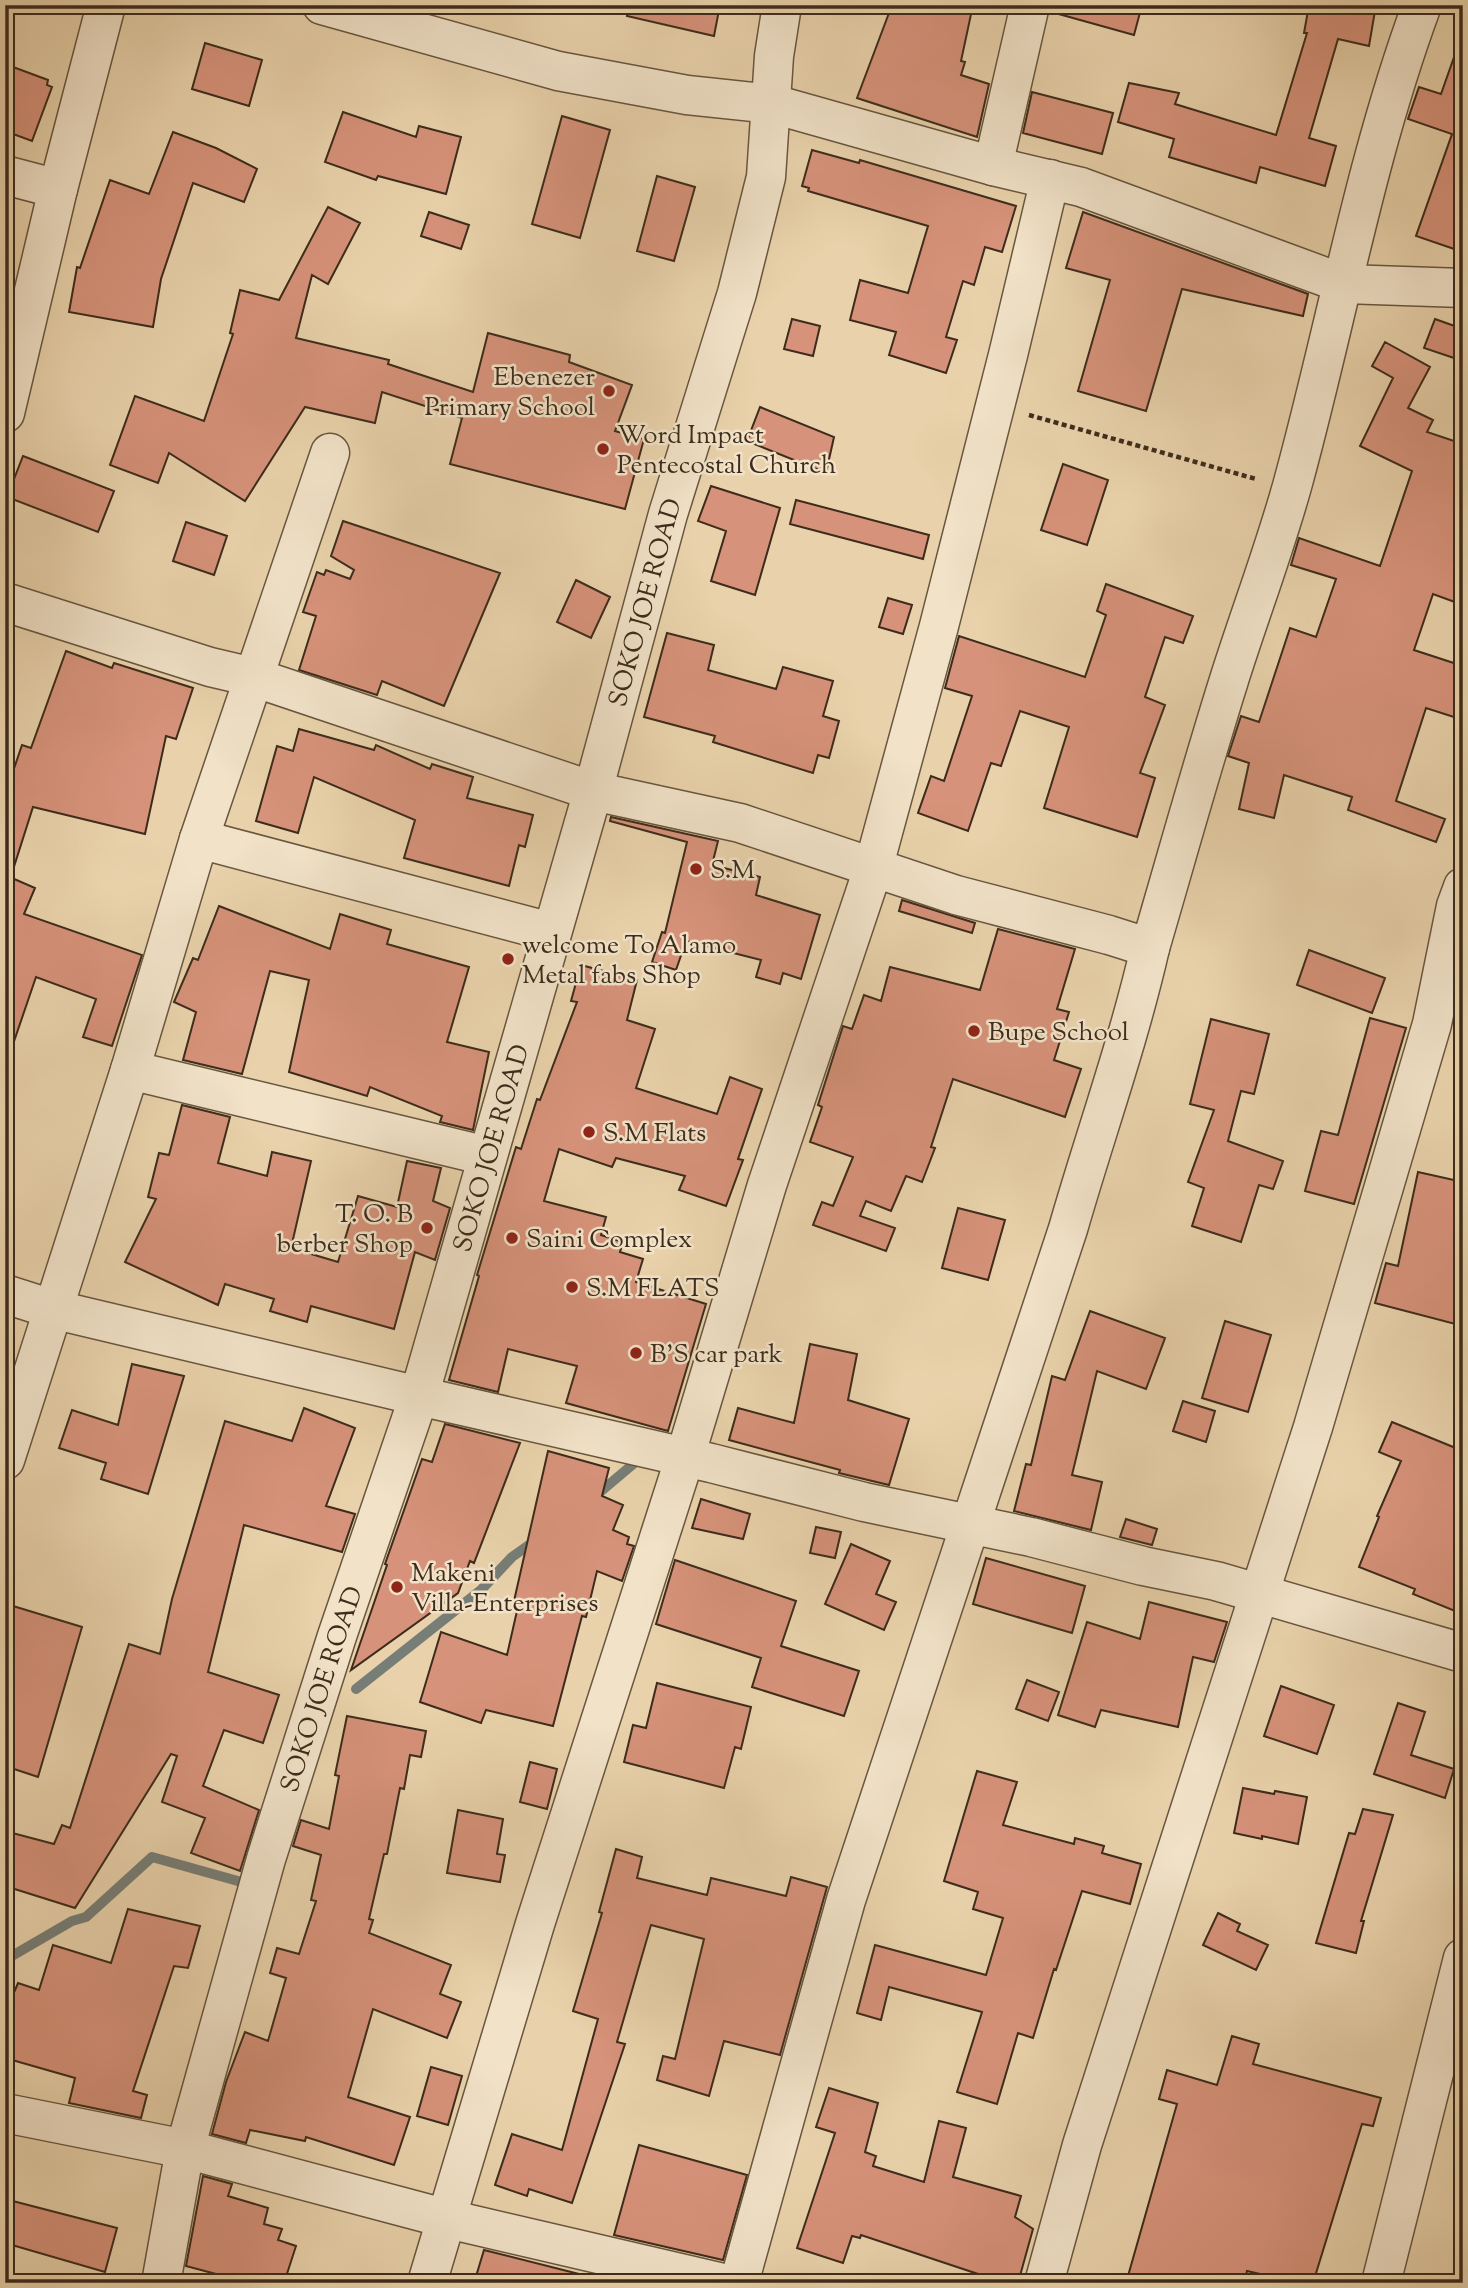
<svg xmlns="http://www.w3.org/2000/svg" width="1468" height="2288" font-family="'Sorts Mill Goudy',serif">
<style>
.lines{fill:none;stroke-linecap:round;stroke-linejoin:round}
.stream{stroke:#777e77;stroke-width:10}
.building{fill:#d6927a;stroke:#3d2c1b;stroke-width:2}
.minor-casing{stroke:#68563f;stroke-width:41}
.path{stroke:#3d2c1b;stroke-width:4.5;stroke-dasharray:5 3.5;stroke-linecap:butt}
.minor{stroke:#f1e2c8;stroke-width:38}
.poi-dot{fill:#8f2418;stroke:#f1e2c8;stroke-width:2.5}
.labels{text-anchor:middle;stroke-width:5;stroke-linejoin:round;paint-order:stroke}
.poi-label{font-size:26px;fill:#3d2c1b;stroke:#f1e2c8;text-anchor:start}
.street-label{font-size:26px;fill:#3d2c1b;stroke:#f1e2c8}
</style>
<rect width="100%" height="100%" fill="#e9d2ab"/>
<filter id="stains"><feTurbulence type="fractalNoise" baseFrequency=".00286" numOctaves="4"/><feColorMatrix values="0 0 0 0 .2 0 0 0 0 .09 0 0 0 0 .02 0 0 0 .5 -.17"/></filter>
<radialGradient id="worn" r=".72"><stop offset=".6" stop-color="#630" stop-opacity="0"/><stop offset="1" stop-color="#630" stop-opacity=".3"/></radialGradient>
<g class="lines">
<path class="stream" d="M593,1498L638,1460
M356,1689L481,1590L512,1557L536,1540
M5,1960L72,1921L86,1917L152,1857L245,1883L247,1878"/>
</g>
<path class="building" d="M629,5H720L714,36L627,16Z
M892,5H973L961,61L965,62L961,75L989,84L977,137L857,98Z
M1057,5H1142L1134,35L1055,13Z
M1309,5H1376L1369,46L1338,39L1309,138L1336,146L1325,186L1260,167L1256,183L1169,157L1174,139L1118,122L1129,83L1179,93L1175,104L1276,135L1307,33H1304Z
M205,43L262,60L249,106L192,89Z
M1459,43L1463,44V252L1416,236L1452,134L1408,119L1419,87L1441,94Z
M5,64L48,80L47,85L52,87L32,141L5,131Z
M1032,92L1113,113L1102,154L1023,133Z
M343,112L416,137L419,126L461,137L446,194L378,176L376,180L325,162Z
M562,116L610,130L580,238L532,224Z
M173,132L216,148L257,169L244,202L193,183L161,279L153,327L69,312L77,267L80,268L110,180L149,194Z
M812,150L859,163L860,160L1016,206L1002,252L985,247L974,285L963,281L946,337L957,340L946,373L889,355L896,332L850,320L860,280L908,293L928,226L808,191L809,188L802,186Z
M657,176L695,187L674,261L637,251Z
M328,207L360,223L328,284L312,275L296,338L389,360L388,364L473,392L488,333L570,355L569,362L632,385L615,431L644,439L625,509L450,464L462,418L382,392L375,423L305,407L245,501L169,453L158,483L110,465L135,396L204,421L233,334L230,333L240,290L279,300Z
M429,212L469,225L461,249L421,236Z
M1083,212L1308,294L1303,316L1182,289L1146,411L1078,391L1110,280L1066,268Z
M792,319L820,326L813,356L784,349Z
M1435,319L1463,329V361L1424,348Z
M1385,342L1430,367L1408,408L1433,420L1427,432L1463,444V605L1433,594L1414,650L1463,666V701L1457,718L1426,708L1396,801L1445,819L1436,842L1348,810L1352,797L1284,775L1274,818L1239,809L1249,763L1228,756L1241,716L1259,722L1290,628L1316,637L1336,579L1291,565L1299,538L1380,566L1412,471L1360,446L1393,378L1372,366Z
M760,407L834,437L826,473L747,441Z
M23,456L114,491L98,532L7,497Z
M1063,464L1108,480L1087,545L1041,530Z
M711,486L780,508L755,595L711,581L726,531L698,521Z
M796,500L929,535L923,559L790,524Z
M343,521L500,573L444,706L382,681L377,695L299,670L316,616L303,612L317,572L324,575L326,570L350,579L354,570L331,556Z
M186,522L227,536L214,575L173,561Z
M576,580L610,597L591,638L557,622Z
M1106,584L1193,616L1183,643L1165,637L1145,697L1165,705L1140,773L1155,778L1137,837L1044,808L1069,727L1020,711L1001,766L991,763L968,831L918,813L931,776L944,781L972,696L945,688L959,636L1085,677L1106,615L1097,611Z
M888,598L912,605L903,634L879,627Z
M667,633L714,645L708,670L776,689L783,667L833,681L823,716L839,721L829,758L818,755L813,773L713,742L715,736L644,717Z
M66,651L112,668L114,663L193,688L176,739L166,736L145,834L33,807L11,876L5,875V795L22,745L31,748Z
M299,729L374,750L376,745L430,769L432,764L473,777L467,798L533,815L525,847L519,845L509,886L404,858L415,820L314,777L298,833L256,821L277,746L293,751Z
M611,817L718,841L712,865L760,877L756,895L820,915L801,979L783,973L780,984L756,977L761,960L686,941L676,970L652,962L662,932L665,933L687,842L610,821Z
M5,875L35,888L24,914L142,955L112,1046L83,1037L96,999L36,977L10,1053L5,1052Z
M902,900L975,923L972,933L899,911Z
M219,906L330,949L340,914L391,930L387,944L469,967L447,1042L489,1052L473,1130L440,1122L442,1116L370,1087L367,1096L289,1072L309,980L270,971L242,1074L183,1060L196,1012L174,1002L193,958L198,960Z
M998,929L1075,949L1057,1009L1069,1012L1054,1060L1081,1069L1065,1117L953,1079L931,1147L935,1148L922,1182L906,1176L891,1211L866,1201L860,1216L895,1228L886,1251L813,1225L822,1202L833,1206L853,1157L810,1142L822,1107L818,1105L843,1026L852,1029L864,995L881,1001L890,967L980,990Z
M1309,950L1385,978L1372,1013L1297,985Z
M581,965L637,980L627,1020L655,1029L636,1088L717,1114L730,1077L762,1089L738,1159L743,1160L726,1206L679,1190L685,1176L616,1158L612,1167L559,1149L544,1201L606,1217L601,1235L623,1242L620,1252L643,1259L636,1282L706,1304L668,1431L566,1403L577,1366L508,1349L498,1392L449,1380L479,1276L477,1275L516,1147L521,1149L537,1099L540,1100L577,1002L571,1001Z
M1370,1018L1406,1028L1354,1204L1305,1191L1321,1131L1338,1135Z
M1211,1019L1269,1034L1254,1094L1241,1091L1228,1141L1283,1161L1273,1189L1259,1185L1241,1242L1192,1226L1204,1188L1188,1182L1214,1110L1190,1104Z
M182,1105L230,1117L218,1163L267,1176L272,1152L311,1161L291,1248L338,1262L358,1196L397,1207L407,1161L441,1168L433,1201L450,1208L435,1260L415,1252L394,1329L311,1306L307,1322L270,1311L274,1299L225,1284L218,1305L125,1262L156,1199L148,1197L159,1153L169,1155Z
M1418,1172L1463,1182V1326L1375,1303L1386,1263L1398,1266Z
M958,1208L1005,1220L988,1280L942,1268Z
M1090,1311L1165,1338L1146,1389L1097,1371L1072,1475L1102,1482L1091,1530L1014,1511L1026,1464L1031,1465L1052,1376L1065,1380Z
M1225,1321L1271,1335L1248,1412L1202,1398Z
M810,1344L857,1354L848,1400L909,1419L889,1485L839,1473L840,1470L729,1440L738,1408L794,1423Z
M132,1364L184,1376L148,1494L101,1479L106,1463L59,1448L72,1410L118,1425Z
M1183,1401L1215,1411L1206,1442L1173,1431Z
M304,1408L355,1428L326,1506L355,1514L342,1552L244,1525L208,1672L279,1695L263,1743L224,1730L203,1786L259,1810L240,1871L191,1853L205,1818L162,1802L177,1756L171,1754L75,1908L5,1886V1831L54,1844L62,1825L70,1828L129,1644L160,1654L172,1599L225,1421L292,1441Z
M1392,1422L1463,1451V1594L1455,1611L1413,1594L1415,1589L1359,1567L1379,1517L1377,1516L1401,1461L1379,1452Z
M445,1424L520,1443L474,1563L470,1561L458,1593L351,1670L387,1565L385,1564L422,1459L432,1462Z
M548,1451L609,1468L602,1496L623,1505L613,1530L629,1537L627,1544L634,1546L622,1581L597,1571L586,1617L582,1616L553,1726L486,1710L481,1723L420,1702L441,1632L507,1655L519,1602L514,1601Z
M701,1499L750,1514L743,1539L692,1528Z
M1126,1519L1157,1529L1152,1545L1120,1537Z
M816,1527L841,1532L835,1558L810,1553Z
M851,1544L890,1561L876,1594L896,1602L884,1630L825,1604Z
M986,1558L1085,1586L1072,1633L973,1604Z
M675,1560L796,1601L781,1646L859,1671L844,1716L752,1687L761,1658L656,1624Z
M1149,1602L1227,1622L1214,1662L1193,1657L1178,1727L1101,1710L1095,1727L1058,1715L1087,1622L1140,1639Z
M13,1606L82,1627L38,1777L5,1766V1633Z
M1027,1680L1059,1692L1048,1721L1016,1709Z
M657,1683L751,1707L741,1749L735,1747L724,1788L624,1762L633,1725L646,1728Z
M1281,1686L1334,1705L1317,1754L1264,1736Z
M1398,1703L1425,1712L1411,1755L1454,1769L1445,1798L1374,1774Z
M347,1716L426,1731L421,1757L410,1755L404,1789L400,1788L387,1854H384L369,1919L373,1920L369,1933L451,1965L440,1994L461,2002L447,2038L373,2009L348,2097L410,2117L394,2165L306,2137L305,2141L250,2130L246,2143L212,2134L226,2082L245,2032L268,2041L286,1978L270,1973L277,1948L299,1954L316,1901L311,1900L321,1855L293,1846L301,1820L329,1829L339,1776L335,1775Z
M530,1762L557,1769L547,1809L520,1802Z
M977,1771L1017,1782L1003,1825L1074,1844L1075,1838L1104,1846L1102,1853L1141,1864L1130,1904L1082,1891L1056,1970L1054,1969L1033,2038L1018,2033L997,2104L957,2092L982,2012L889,1987L881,2020L857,2013L875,1945L986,1975L1003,1918L973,1909L978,1892L944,1881Z
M1243,1788L1274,1794L1275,1791L1307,1797L1298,1844L1262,1836V1839L1234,1833Z
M1363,1809L1393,1815L1361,1921H1364L1356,1953L1316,1943L1349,1833L1355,1834Z
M458,1810L503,1819L497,1854L505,1855L500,1882L447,1873Z
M616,1849L642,1857L637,1878L707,1895L711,1878L786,1896L791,1877L827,1887L780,2055L724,2041L709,2096L657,2080L663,2056L675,2059L704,1939L651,1925L617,2042L625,2044L572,2203L529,2189L527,2196L495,2185L512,2134L562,2150L598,2019L573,2011L602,1913L599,1912Z
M128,1909L200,1926L188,1968L174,1966L133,2091L147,2095L141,2118L69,2103L75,2078L5,2058V2014L18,1983L39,1990L53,1945L111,1963Z
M1218,1913L1240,1924L1237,1931L1268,1945L1256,1970L1203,1945Z
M1232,2036L1259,2044L1253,2064L1381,2098L1373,2126L1362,2124L1313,2283H1298L1247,2271L1244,2283H1126L1177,2104L1159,2099L1167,2070L1217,2085Z
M431,2067L462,2076L448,2125L417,2116Z
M829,2088L878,2103L865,2152L876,2156L873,2166L924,2182L939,2121L966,2128L953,2177L1021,2196L1015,2217L1033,2229L1018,2283H979L981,2275L861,2235L860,2238L852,2236L843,2263L797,2248L835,2133L816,2127Z
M639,2145L747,2175L723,2260L614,2235Z
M203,2176L232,2184L228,2196L268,2208L264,2224L282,2229L278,2240L296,2246L284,2283H213L216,2274L186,2266Z
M5,2199L117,2228L105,2272L5,2243Z
M484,2250L583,2275L581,2283H474Z"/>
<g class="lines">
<defs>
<g id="minor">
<path d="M322,5L558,71L687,95L773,104L993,166L1081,187L1344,284L1463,288"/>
<path d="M993,166L1030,5"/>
<path d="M5,175L58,189"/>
<path d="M5,413L58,189L106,5"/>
<path d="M5,602L210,667L253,677L593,791L740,823L956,895L1109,935L1150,948C1176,859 1201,769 1229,680C1250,613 1276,546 1294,479C1337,321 1365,159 1422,5"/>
<path d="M199,839L330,453"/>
<path d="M130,1070L487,1156"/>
<path d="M5,1294L52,1309L419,1396L711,1463L864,1502L1031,1537L1143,1566L1216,1581L1463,1653"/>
<path d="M5,1460L130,1070L199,839L551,932"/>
<path d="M5,2113L185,2149L448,2219L723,2283"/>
<path id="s1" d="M161,2283L185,2149L266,1859L337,1636L419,1396L593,791L668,514L737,293L766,177L774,56L782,5"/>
<path d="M427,2283L535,1924L685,1457L767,1185L873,869L939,626L1008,355L1050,179"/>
<path d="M739,2283L846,1900L1068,1229C1095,1135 1128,1044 1150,948"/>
<path d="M1044,2283L1082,2145L1313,1427L1432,1024L1456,906L1463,887"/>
<path d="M1381,2283L1463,1958"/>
</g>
</defs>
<use href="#minor" class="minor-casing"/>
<path class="path" d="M1029,415L1256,479"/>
<use href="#minor" class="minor"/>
</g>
<g class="poi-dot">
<circle cx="609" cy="391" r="7"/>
<circle cx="603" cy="449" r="7"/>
<circle cx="696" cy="869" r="7"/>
<circle cx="508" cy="959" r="7"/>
<circle cx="974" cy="1031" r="7"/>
<circle cx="589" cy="1132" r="7"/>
<circle cx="427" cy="1228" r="7"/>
<circle cx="512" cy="1238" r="7"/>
<circle cx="572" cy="1287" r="7"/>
<circle cx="636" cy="1353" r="7"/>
<circle cx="397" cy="1587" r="7"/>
</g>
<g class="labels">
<g class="poi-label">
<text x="595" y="385" text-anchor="end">Ebenezer<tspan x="595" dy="30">Primary School</tspan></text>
<text x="617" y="443">Word Impact<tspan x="617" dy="30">Pentecostal Church</tspan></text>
<text x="710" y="878">S.M</text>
<text x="522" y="953">welcome To Alamo<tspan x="522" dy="30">Metal fabs Shop</tspan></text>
<text x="988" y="1040">Bupe School</text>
<text x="603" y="1141">S.M Flats</text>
<text x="413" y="1222" text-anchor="end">T. O. B<tspan x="413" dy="30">berber Shop</tspan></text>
<text x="526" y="1247">Saini Complex</text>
<text x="586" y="1296">S.M FLATS</text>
<text x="650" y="1362">B'S car park</text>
<text x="411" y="1581">Makeni<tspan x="411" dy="30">Villa-Enterprises</tspan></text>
</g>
<g class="street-label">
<text dy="9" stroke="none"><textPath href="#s1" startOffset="1750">SOKO JOE ROAD</textPath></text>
<text dy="9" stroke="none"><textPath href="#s1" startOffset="1183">SOKO JOE ROAD</textPath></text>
<text dy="9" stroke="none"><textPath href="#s1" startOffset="616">SOKO JOE ROAD</textPath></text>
</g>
</g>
<rect width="1468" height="2288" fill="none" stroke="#e9d2ab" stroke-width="28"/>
<rect x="7" y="7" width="1454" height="2274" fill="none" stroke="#3d2c1b" stroke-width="3.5"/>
<rect x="14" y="14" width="1440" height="2260" fill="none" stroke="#3d2c1b" stroke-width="2"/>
<rect width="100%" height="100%" filter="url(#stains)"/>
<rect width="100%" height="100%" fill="url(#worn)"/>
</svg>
